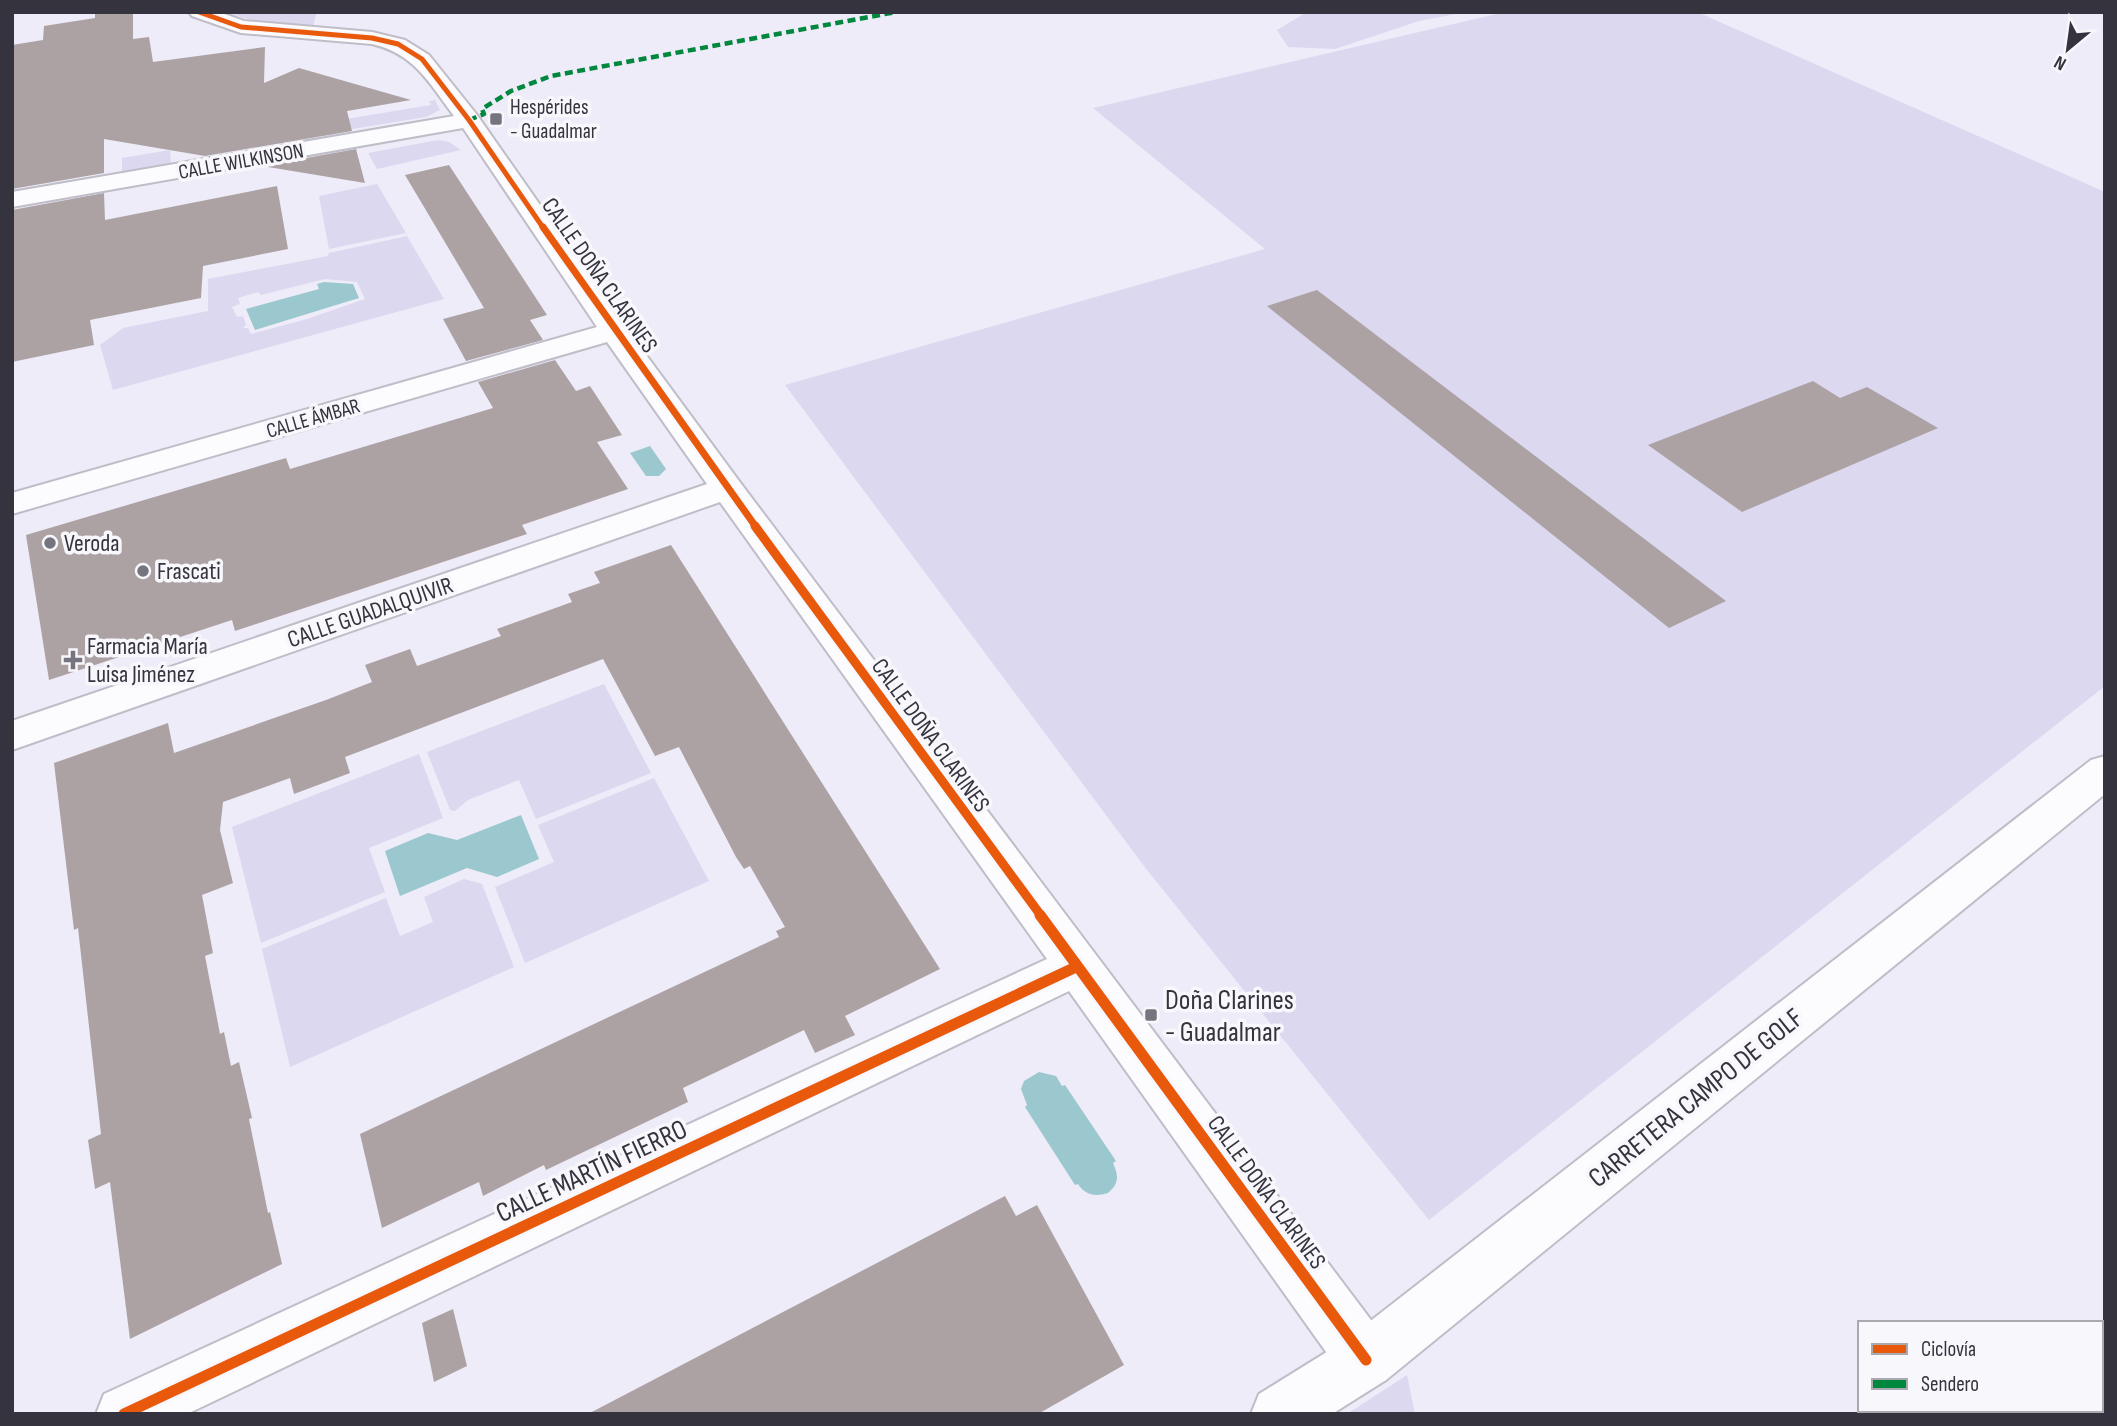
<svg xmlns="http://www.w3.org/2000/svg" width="2117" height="1426" font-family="'Sofia Sans Condensed',sans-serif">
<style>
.green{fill:#dbd8f0;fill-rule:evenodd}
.water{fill:#9bc8ce}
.building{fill:#aca2a4}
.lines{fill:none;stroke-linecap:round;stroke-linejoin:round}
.minor-casing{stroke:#bfbdc8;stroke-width:4}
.tertiary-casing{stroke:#bfbdc8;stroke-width:4}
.motorway-casing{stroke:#cccbd2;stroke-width:4}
.minor{fill:#fcfcfe;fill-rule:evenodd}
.tertiary{fill:#fcfcfe;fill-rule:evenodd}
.motorway{fill:#e6eaf1;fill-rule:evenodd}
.quiet{stroke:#00873e;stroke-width:4.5;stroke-dasharray:8 4.5;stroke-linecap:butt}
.cycleway-far3-casing{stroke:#f7f7fc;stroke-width:8}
.cycleway-far2-casing{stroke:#f7f7fc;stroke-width:10}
.cycleway-far1-casing{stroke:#f7f7fc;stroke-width:13}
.cycleway-casing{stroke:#f7f7fc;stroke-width:16}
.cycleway-far3{stroke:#e8590c;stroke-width:5}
.cycleway-far2{stroke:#e8590c;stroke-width:7}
.cycleway-far1{stroke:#e8590c;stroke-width:9}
.cycleway{stroke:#e8590c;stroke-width:11}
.poi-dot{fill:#75747f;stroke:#f7f7fc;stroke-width:2.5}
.labels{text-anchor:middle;stroke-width:7;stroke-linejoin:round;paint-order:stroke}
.far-poi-label{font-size:21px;fill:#34333e;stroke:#f7f7fc;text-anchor:start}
.far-street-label{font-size:21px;fill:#34333e;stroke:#f7f7fc}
.street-label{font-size:24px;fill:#34333e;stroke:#f7f7fc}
.poi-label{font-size:24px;fill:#34333e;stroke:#f7f7fc;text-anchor:start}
.near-poi-label{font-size:28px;fill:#34333e;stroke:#f7f7fc;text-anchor:start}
.near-street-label{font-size:28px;fill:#34333e;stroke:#f7f7fc}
</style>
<rect width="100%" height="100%" fill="#eeecf8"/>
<path class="green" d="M226,12H317L313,26L254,21Z
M1307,12H1466L1419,21L1335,49L1288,47L1277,30Z
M1505,12H1697L2105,192V686L1429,1220L1147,870L785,385L1265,249L1093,108Z
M435,100L440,110L426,117L328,133L316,124L431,105L429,101Z
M438,140L449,142L461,150L377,169L368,153Z
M170,150L171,163L122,172V158Z
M377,184L406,233L329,249L319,196Z
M407,236L444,299L113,390L100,345L123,328L208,311V279L328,256L329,253ZM325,279L357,282L365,299L307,319L251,334L248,328H243L246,325L243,316L237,317L232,307L240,304L238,298L258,292L261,295Z
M604,684L651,773L536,819L519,780L468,800L455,811L450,810L427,752Z
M419,754L443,818L369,848L385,892L261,943L232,827Z
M654,778L709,881L525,963L495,887L554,862L538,825Z
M464,879L482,884L514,967L290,1067L262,949L386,898L400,936L433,922L424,897Z
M1407,1375L1415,1414H1347Z"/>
<path class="water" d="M324,282L353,284L359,298L255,330L246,309L319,289L317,284Z
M650,446L666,469L659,476H646L630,453Z
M521,815L539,859L497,877L467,868L400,896L385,851L428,833L457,840Z
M1039,1072L1056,1076L1062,1086L1065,1085L1116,1161L1113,1163C1119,1176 1119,1184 1108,1193C1095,1197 1085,1195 1078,1184L1075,1185L1025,1107L1027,1105L1021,1089L1024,1081Z"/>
<path class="building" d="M95,12H133V39L149,37L153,62L265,47L264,83L299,68L411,100L347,111L352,131L205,156L104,139V173L12,189V45L43,40L44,26L95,18Z
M356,149L365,183L262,166Z
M449,165L547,315L530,320L543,340L466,361L443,319L484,308L405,175Z
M277,186L288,249L203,266L201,298L90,320L94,345L12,362V210L104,193L105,220Z
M1317,290L1726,601L1669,628L1267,306Z
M555,360L576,391L590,386L622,435L597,442L628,489L522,525L527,534L235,631L232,620L49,680L26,535L286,458L290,469L493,408L478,382Z
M1813,381L1840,398L1867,387L1938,428L1742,512L1648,445Z
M671,545L940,969L845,1016L855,1035L815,1053L804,1030L683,1088L688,1102L546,1170L544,1165L483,1196L479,1182L382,1228L360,1134L779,937L776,931L785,927L750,866L744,869L736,857L679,747L655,756L603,659L345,757L350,773L294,794L290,778L223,802L220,830L233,883L202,895L213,953L205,956L220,1034L224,1032L231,1066L239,1062L252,1118L249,1119L268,1213L270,1212L282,1264L130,1339L110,1182L95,1189L88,1140L101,1134L78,928L74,930L54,763L168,723L174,753L326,700L372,682L365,665L410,649L417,666L501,636L497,629L572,602L568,594L600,583L594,572Z
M1005,1196L1016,1216L1037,1205L1124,1365L1038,1414H588Z
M453,1309L467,1366L434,1382L422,1323Z"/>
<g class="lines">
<defs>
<path id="minor" d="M189,12H219L244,21L372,32L405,40L429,55L477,115L624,325L739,481L1386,1340L1394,1360L1386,1380L1366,1388L1346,1380L1069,991L187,1414H96L104,1394L1047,959L720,502L12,750V721L707,484L607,342L12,514V493L597,327L463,128L12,207V192L454,116C429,83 415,54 372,44L241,33L192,16Z"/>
<path id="tertiary" d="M2105,756V794L1386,1380L1332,1414H1251L1259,1394L1346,1340L2091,760Z"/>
<path id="motorway" d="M2101,1390L2105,1396V1414H2050L2051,1410H2101Z"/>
</defs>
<use href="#minor" class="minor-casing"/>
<use href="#tertiary" class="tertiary-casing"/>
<use href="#motorway" class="motorway-casing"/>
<use href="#minor" class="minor"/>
<use href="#tertiary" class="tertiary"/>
<use href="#motorway" class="motorway"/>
<path class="quiet" d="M469,120L484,114L482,109L511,91L551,76L896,12"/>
<defs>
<path id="cycleway-far3" d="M199,12L241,27L372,38L398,44L422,59L469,120L544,229"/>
<path id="cycleway-far2" d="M543,227L756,527"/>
<path id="cycleway-far1" d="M755,526L1042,917"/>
<path id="cycleway" d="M1040,915L1366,1360
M124,1414L1076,967"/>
</defs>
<use href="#cycleway-far3" class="cycleway-far3-casing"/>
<use href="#cycleway-far2" class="cycleway-far2-casing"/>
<use href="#cycleway-far1" class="cycleway-far1-casing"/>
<use href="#cycleway" class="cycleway-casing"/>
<use href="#cycleway-far3" class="cycleway-far3"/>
<use href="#cycleway-far2" class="cycleway-far2"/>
<use href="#cycleway-far1" class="cycleway-far1"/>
<use href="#cycleway" class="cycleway"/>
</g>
<g class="poi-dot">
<rect x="489" y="112" width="14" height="14" rx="3.5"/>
<circle cx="50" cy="543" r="7"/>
<circle cx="143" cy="571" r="7"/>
<path d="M69.5 649.5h7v7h7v7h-7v7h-7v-7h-7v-7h7z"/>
<rect x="1144" y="1008" width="14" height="14" rx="3.5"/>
</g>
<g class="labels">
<g class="far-poi-label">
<text x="510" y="114">Hespérides<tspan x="510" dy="24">- Guadalmar</tspan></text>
</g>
<g class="far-street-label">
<text transform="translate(241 161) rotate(-10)" y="7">CALLE WILKINSON</text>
<text transform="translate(313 418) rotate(-16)" y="7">CALLE ÁMBAR</text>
</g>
<g class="street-label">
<text transform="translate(600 275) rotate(55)" y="8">CALLE DOÑA CLARINES</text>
<text transform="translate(370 612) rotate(-19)" y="8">CALLE GUADALQUIVIR</text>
<text transform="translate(931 735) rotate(54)" y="8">CALLE DOÑA CLARINES</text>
<text transform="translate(1267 1192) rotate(54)" y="8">CALLE DOÑA CLARINES</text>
</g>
<g class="poi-label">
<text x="64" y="551">Veroda</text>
<text x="157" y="579">Frascati</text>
<text x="87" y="654">Farmacia María<tspan x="87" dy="28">Luisa Jiménez</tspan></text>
</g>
<g class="near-poi-label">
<text x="1165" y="1009">Doña Clarines<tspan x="1165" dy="32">- Guadalmar</tspan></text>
</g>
<g class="near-street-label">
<text transform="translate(1695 1097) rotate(-39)" y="10">CARRETERA CAMPO DE GOLF</text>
<text transform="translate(591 1170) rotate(-25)" y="10">CALLE MARTÍN FIERRO</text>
</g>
</g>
<rect width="2117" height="1426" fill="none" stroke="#34333e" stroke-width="28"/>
<rect x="1858" y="1321" width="245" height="91" fill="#f7f7fc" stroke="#a9a9b0" stroke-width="2"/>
<rect x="1872" y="1344" width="35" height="10" fill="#e8590c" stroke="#a9a9b0" stroke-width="2"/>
<text x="1921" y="1356" font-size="21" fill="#34333e">Ciclovía</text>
<rect x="1872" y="1379" width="35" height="10" fill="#00873e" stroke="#a9a9b0" stroke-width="2"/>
<text x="1921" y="1391" font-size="21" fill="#34333e">Sendero</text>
<g transform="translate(2068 49) rotate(209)" stroke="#f7f7fc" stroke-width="5" paint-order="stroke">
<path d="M0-5L12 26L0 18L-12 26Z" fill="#34333e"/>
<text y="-10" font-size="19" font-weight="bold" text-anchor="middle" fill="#34333e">N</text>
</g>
</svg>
